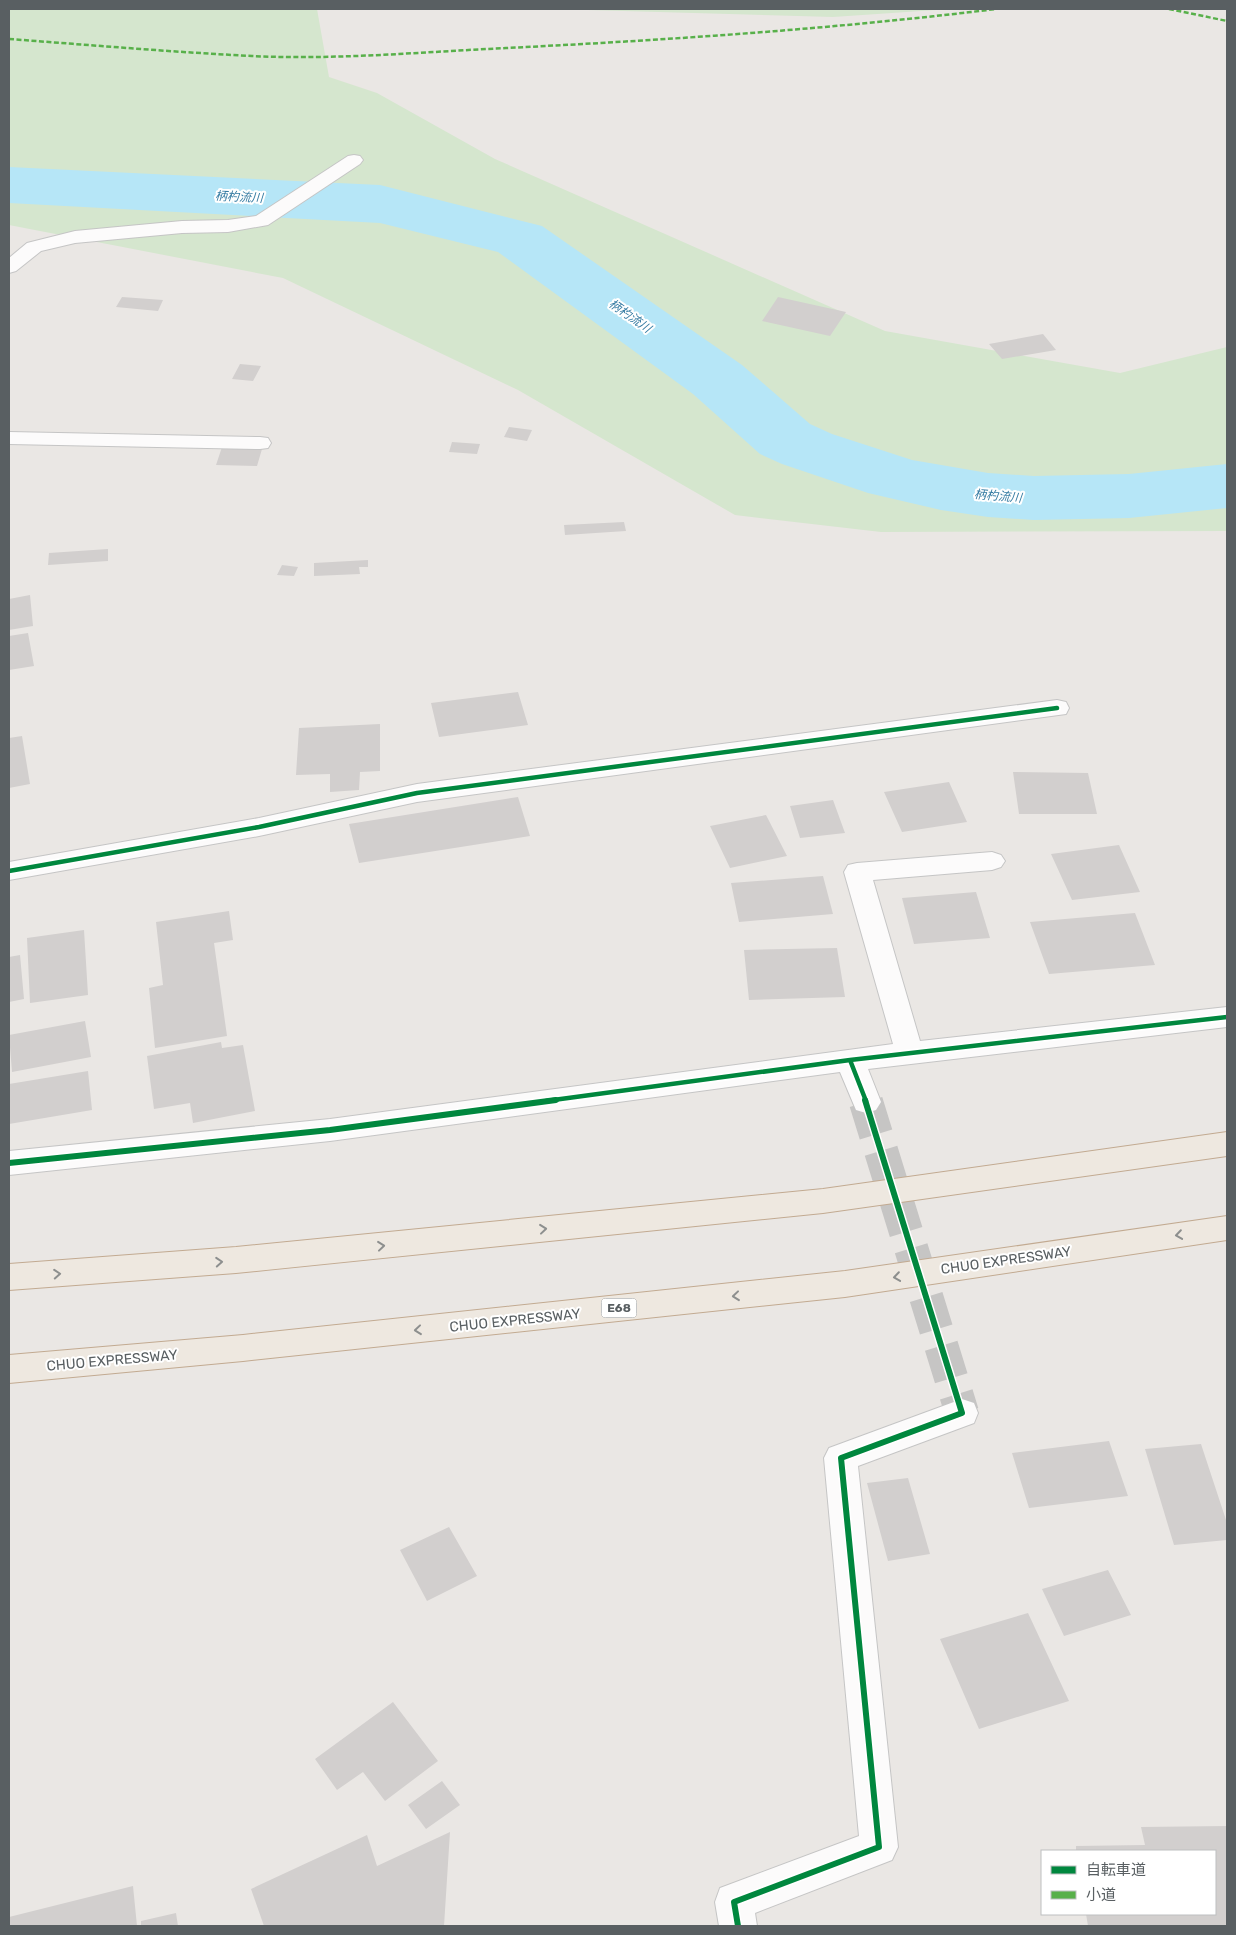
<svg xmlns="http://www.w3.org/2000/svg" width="1236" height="1935" font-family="Rubik,'Noto Sans JP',sans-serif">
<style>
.green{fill:#d5e6ce}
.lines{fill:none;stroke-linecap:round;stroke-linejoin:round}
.river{fill:#b6e6f7;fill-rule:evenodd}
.building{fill:#d2cfce}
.minor-tunnel{stroke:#c6c5c4;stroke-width:34;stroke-dasharray:34 17;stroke-linecap:butt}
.minor-casing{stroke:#c5c5c5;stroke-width:2}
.motorway-casing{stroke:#c2aa91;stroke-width:2}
.minor{fill:#fcfbfb;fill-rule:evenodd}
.motorway{fill:#eee8e0;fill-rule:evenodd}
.quiet{stroke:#58b04a;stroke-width:2.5;stroke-dasharray:5 2.5;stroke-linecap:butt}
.cycleway-far1-casing{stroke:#fff;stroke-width:8}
.cycleway-casing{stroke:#fff;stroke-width:9}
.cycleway-far1{stroke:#00873e;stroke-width:4.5}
.cycleway{stroke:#00873e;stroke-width:6}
.oneway{stroke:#8d8f8e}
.labels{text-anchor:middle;stroke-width:4;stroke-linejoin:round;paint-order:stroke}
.far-water-label{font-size:12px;font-style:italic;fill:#357ba2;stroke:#fff}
.shield{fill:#fff;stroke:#8b8f91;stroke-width:1}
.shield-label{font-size:12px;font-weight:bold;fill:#595f62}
.street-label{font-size:14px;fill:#595f62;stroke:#fff}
</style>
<rect width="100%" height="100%" fill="#eae7e4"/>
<path class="green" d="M9,9H317L329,77L377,93L495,159L885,331L1120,373L1227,347V531L881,532L735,515L518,390L283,278L9,225Z
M553,9H951L833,17Z"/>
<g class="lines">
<path class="river" d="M9,167L380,185L542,226L742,365L810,424L832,434L912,460L988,473L1034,476L1129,474L1227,464V508L1129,518L1034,520L988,517L941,510L868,493L782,464L760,454L693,394L498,252L380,223L9,203Z"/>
</g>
<path class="building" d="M122,297L163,300L158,311L116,307Z
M778,297L846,312L830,336L762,321Z
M1043,334L1056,350L1002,359L989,344Z
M240,364L261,366L253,381L232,379Z
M509,427L532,430L527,441L504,437Z
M452,442L480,444L477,454L449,452Z
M222,447L262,449L257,466L216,465Z
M624,522L626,531L565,535L564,525Z
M108,549V561L48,565L49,553Z
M368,560V567H359L360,574L314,576V563Z
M282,565L298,567L294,576L277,575Z
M30,595L33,626L9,630V599Z
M28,633L34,666L9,670V636Z
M518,692L528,725L439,737L431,703Z
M380,724V771L360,772L359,790L330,792V774L296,775L299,728Z
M22,736L30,784L9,788V738Z
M1013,772L1088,773L1097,814H1019Z
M949,782L967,822L902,832L884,792Z
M518,797L530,836L359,863L349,824Z
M833,800L845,833L800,838L790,806Z
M766,815L787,856L730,868L710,826Z
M1119,845L1140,892L1072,900L1051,854Z
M823,876L833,914L739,922L731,883Z
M976,892L990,938L914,944L902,898Z
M229,911L233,940L214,943L227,1036L155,1048L149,988L163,985L156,922Z
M1135,913L1155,965L1049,974L1030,922Z
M84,930L88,995L30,1003L27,938Z
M837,948L845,997L749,1000L744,950Z
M20,955L24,999L9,1002V957Z
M85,1021L91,1057L12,1072L9,1035Z
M221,1042L222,1048L243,1045L255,1111L193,1123L190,1103L154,1109L147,1056Z
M88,1071L92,1110L9,1124V1084Z
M1109,1441L1128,1496L1029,1508L1012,1453Z
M1201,1444L1227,1523V1540L1174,1545L1145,1449Z
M908,1478L930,1554L888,1561L867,1483Z
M449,1527L477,1576L427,1601L400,1550Z
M1108,1570L1131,1615L1064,1636L1042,1589Z
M1028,1613L1069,1701L979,1729L940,1639Z
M393,1702L438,1761L385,1801L363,1772L337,1790L315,1759Z
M442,1781L460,1805L426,1829L408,1805Z
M1227,1826V1926H1088L1086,1914H1215V1851H1076V1846L1145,1845L1141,1827Z
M450,1832L444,1926H264L251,1889L367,1835L377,1866Z
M133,1886L137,1926H9V1917Z
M176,1913L178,1926H141V1921Z"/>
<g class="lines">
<path class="minor-tunnel" d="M866,1102L962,1413"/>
<defs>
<path id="minor" d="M354,155L360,156L363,160L360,164L268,225L228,232L182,233L75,243L41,251L16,271L9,273V258L27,243L75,231L182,221L228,220L256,216L348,156Z
M9,432L260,437L268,438L271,443L268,448L260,449L9,444Z
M1057,700L1066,702L1069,708L1066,714L417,802L259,836L9,880V862L259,818L417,784Z
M992,852L1001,855L1005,861L1001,867L992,870L873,880L920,1041L1227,1007V1027L868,1069L881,1102L876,1110L866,1113L856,1110L840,1072L330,1141L9,1175V1151L330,1119L893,1044L844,872L848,865L857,863Z
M962,1399L974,1403L978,1413L974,1423L858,1466L898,1847L892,1860L755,1913L757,1926H719L715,1902L720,1888L859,1836L824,1458L829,1448Z"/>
<path id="motorway" d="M1227,1132V1156L823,1213L236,1273L9,1290V1264L236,1247L823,1189Z
M1227,1216V1240L845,1297L243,1361L9,1383V1355L243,1335L845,1271Z"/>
</defs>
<use href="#minor" class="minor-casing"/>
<use href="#motorway" class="motorway-casing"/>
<use href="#minor" class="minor"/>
<use href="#motorway" class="motorway"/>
<path class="quiet" d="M1169,9L1227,21
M9,39C90,45 171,52 252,56C336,60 422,52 506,48C669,40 833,29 996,9"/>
<defs>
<path id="cycleway-far1" d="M9,871L259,827L417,793L1057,708
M850,1060L866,1101
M546,1101L850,1060L1227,1017"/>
<path id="cycleway" d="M9,1163L330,1130L556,1100
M738,1926L734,1902L879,1847L841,1458L962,1413L865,1100"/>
</defs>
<use href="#cycleway-far1" class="cycleway-far1-casing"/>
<use href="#cycleway" class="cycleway-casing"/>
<use href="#cycleway-far1" class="cycleway-far1"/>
<use href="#cycleway" class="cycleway"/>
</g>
<defs><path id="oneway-chevron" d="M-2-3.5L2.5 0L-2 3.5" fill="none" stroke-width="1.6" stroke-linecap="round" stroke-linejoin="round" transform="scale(1.25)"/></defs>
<g class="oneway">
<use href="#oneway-chevron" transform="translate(543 1229) rotate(-6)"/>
<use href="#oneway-chevron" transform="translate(1179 1235) rotate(172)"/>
<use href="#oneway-chevron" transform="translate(381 1246) rotate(-6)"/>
<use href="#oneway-chevron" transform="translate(219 1262) rotate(-4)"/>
<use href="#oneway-chevron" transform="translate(57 1274) rotate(-4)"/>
<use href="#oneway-chevron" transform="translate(897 1277) rotate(172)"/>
<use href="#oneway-chevron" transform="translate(736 1296) rotate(174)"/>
<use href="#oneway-chevron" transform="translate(418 1330) rotate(174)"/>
</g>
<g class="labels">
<g class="far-water-label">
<text transform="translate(239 197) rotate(3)" y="4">柄杓流川</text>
<text transform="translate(630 316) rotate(35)" y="4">柄杓流川</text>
<text transform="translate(998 496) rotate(5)" y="4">柄杓流川</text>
</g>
<rect class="shield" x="601.5" y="1298.5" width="35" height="19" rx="4"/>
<g class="shield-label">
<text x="619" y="1312">E68</text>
</g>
<g class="street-label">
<text transform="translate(1006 1260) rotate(-8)" y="5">CHUO EXPRESSWAY</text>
<text transform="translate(515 1320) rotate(-6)" y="5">CHUO EXPRESSWAY</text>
<text transform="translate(112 1360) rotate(-5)" y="5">CHUO EXPRESSWAY</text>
</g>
</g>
<rect width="1236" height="1935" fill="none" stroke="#595f62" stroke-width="20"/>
<rect x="1041" y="1850" width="175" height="65" fill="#ffffff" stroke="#bdbfc0"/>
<rect x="1051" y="1866" width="25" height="8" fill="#00873e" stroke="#bdbfc0"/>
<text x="1086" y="1875" font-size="15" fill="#595f62">自転車道</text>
<rect x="1051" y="1891" width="25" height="8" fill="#58b04a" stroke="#bdbfc0"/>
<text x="1086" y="1900" font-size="15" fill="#595f62">小道</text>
</svg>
